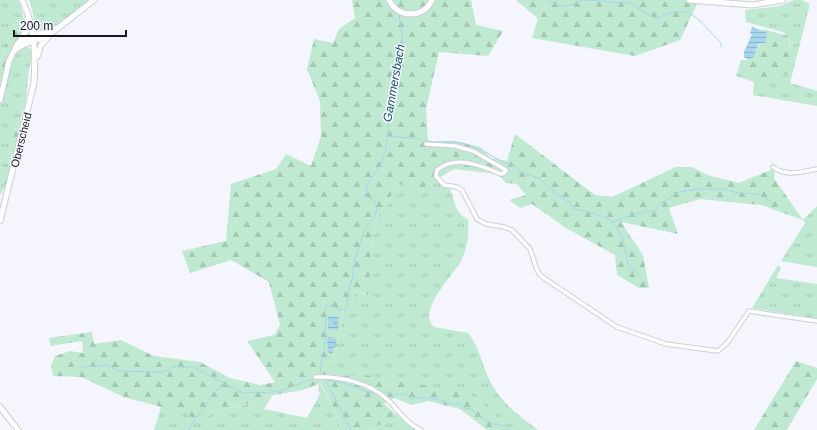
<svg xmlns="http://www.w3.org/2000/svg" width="817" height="430" font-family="Helvetica,sans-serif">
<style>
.grass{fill:url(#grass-tufts)}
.forest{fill:url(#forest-firs)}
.water{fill:url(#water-rules)}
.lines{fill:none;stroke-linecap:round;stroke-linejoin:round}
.stream{stroke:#a5d6ed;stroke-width:1}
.street-casing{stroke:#cdced8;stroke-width:5.5}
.secondary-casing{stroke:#cdced8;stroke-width:7}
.street{stroke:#fff;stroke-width:3.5}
.secondary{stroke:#fff;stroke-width:5}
.labels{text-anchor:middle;stroke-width:3;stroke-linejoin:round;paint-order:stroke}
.street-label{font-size:11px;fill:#19191d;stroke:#f5f5fe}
.water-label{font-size:12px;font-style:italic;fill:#14536b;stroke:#f5f5fe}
</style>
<defs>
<pattern id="grass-tufts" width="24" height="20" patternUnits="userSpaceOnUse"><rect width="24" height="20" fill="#bfe9d0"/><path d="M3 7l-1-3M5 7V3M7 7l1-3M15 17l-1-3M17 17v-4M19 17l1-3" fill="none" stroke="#a4c7b2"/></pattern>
<pattern id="forest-firs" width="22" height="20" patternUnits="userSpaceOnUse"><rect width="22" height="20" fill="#bfe9d0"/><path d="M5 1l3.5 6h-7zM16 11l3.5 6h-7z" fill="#a4c7b2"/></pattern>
<pattern id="water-rules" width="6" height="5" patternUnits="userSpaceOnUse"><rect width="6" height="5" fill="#a5d6ed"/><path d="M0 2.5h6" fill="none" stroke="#8db7cb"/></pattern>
</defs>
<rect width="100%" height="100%" fill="#f5f5fe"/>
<path class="grass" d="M0,0H18L23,13L4,47L0,62Z
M29,0H91C77,11 60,29 41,30C32,24 34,9 29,0Z
M794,0H802L810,4L790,83L817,91V106L753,95L754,82L736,76L738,70L764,78L791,48L788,36L783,32L746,22L745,10L780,6Z
M26,46L31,50C32,61 29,67 28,78C27,91 26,103 24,115L18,119L5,169V187L0,195V104C9,86 6,55 26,46Z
M437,178C441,181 445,183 448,186C456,196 452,213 468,219C469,234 468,247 461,261C453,276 416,311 434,327L468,333C480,347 482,366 490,381C503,405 517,414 538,430H509L483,404L465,392L331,375L344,310L354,313V291L367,295L373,240L379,210L388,204L396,182Z
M817,206V267L781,261L805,223L803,220Z
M778,265L781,268L776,278L817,284V319L752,308Z
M320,383L340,422L338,430H154L161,407H189L207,417L213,412L244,405L255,402L262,397L272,396L264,409L307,418L320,394L318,389Z
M401,418L416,430H369L370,428Z"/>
<path class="forest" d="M352,0H471L476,25L503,31L488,56L439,52L426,109L428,141H455L480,147L491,158L507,161L515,134L595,195L612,197L676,167H692L707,175L739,183L775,168L774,178L803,220L761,205L700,199L669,208L678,234L621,222L643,255L649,288H639L617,275L615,255L566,228L532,204L520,208L509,200L526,195L517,184L506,183L498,174L454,169L416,192L396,182L388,204L379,210L373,240L368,295L355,291L354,314L344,310L331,375L336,377L359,374L465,392L483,404L509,430H487L460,409L428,401L412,405L394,398L384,404L401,418L370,428L369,430H338L340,422L321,383L303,390L263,397L255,402L213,412L207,417L190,418L189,407H161L124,397L81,377L53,376L51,366L55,356L70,351L83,353L82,341L51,346L49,338L92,332L94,344L121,340L154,356L200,362L230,378L260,385L275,382L247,341L274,335L280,325L269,282L231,260L190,273L182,251L226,241L231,184L276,169L286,154L311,166L321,136L320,101L307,69L314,39L333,43L339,29L355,18Z
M516,0H699L680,40L635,56L532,38L538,19Z
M23,13L25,28L9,53L0,91V62L4,47Z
M763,29L788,36C791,50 796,76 775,79C763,81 749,74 738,70L741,60H749L754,57L758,45L765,43L767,36Z
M24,115L7,186L5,187V169L18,119Z
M796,361L817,368V379L788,428L786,430H754Z"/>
<path class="water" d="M752,27L766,32L767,36L765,43L758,44L754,57L749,60L744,57V52L752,34L750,33Z
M328,316L339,317L338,323L328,322Z
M328,323L339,325L338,330L328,329Z
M329,337L337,339L332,354L328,352L327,339Z"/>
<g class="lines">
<path class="stream" d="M548,0C562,8 568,8 582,0
M585,0L630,3L656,19C691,1 697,19 721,43V47
M399,5L401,0
M387,136L421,139
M427,140L431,142
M435,143C455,139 472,144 489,154C498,159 505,164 515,166L520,172L541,179C545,186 563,200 570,202L572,208C582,211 607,216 613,222L628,216L655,210L660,204L679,192L698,189H726L736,193L759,194L771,201
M385,153L388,132V117L392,106L396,89L395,75L400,48L403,45L399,14
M613,222C618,229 622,236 624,244C629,259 623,264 639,274
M82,367L108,365L119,371L164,372L173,367H193L242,393L277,392L315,378
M324,376L320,373L325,341L326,306L333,305L338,309L345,310L348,305L347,301L350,285L353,277V265L364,231L374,217L377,209L374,200L367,196H365V195L368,192L366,187L382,162L384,155
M325,379L351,430
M327,380L340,382L378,395
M385,392L392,394H405L411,399C425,396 440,399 454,405L459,403L464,408L472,409C479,420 494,425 506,426L509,430
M188,430L208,401L222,384"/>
<defs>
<path id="street" d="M426,144L455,146L473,151L506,170L504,173L501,174C480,165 456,155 437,170L436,176L444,185L457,187L462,190L477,219L486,224L504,227L512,230L530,249L537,270L541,276L617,327L666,344L718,351L728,342L749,311L817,321
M773,167C787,177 801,172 817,169
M315,377C341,376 371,383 389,401C400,412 407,424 421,430"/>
<path id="secondary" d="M389,0C397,18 424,19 432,0
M689,0L752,5L783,0
M21,39L27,30V19
M15,50C27,40 44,41 55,30
M37,57L41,45L48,37
M0,100L9,61L18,43L24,39L58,28L94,0
M0,221L34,83C36,55 35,26 22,0
M0,407L18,430"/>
</defs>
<use href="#street" class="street-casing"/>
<use href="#secondary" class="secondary-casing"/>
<use href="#street" class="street"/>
<use href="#secondary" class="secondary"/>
</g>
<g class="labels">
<g class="street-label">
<text transform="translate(21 140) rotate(-76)" y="4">Oberscheid</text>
</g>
<g class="water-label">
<text transform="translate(394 83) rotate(-80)" y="4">Gammersbach</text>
</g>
</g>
<path d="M14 30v6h112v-6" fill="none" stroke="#19191d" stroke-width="2"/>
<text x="20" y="30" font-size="12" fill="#19191d" stroke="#f5f5fe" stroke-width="3" paint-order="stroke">200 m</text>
</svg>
